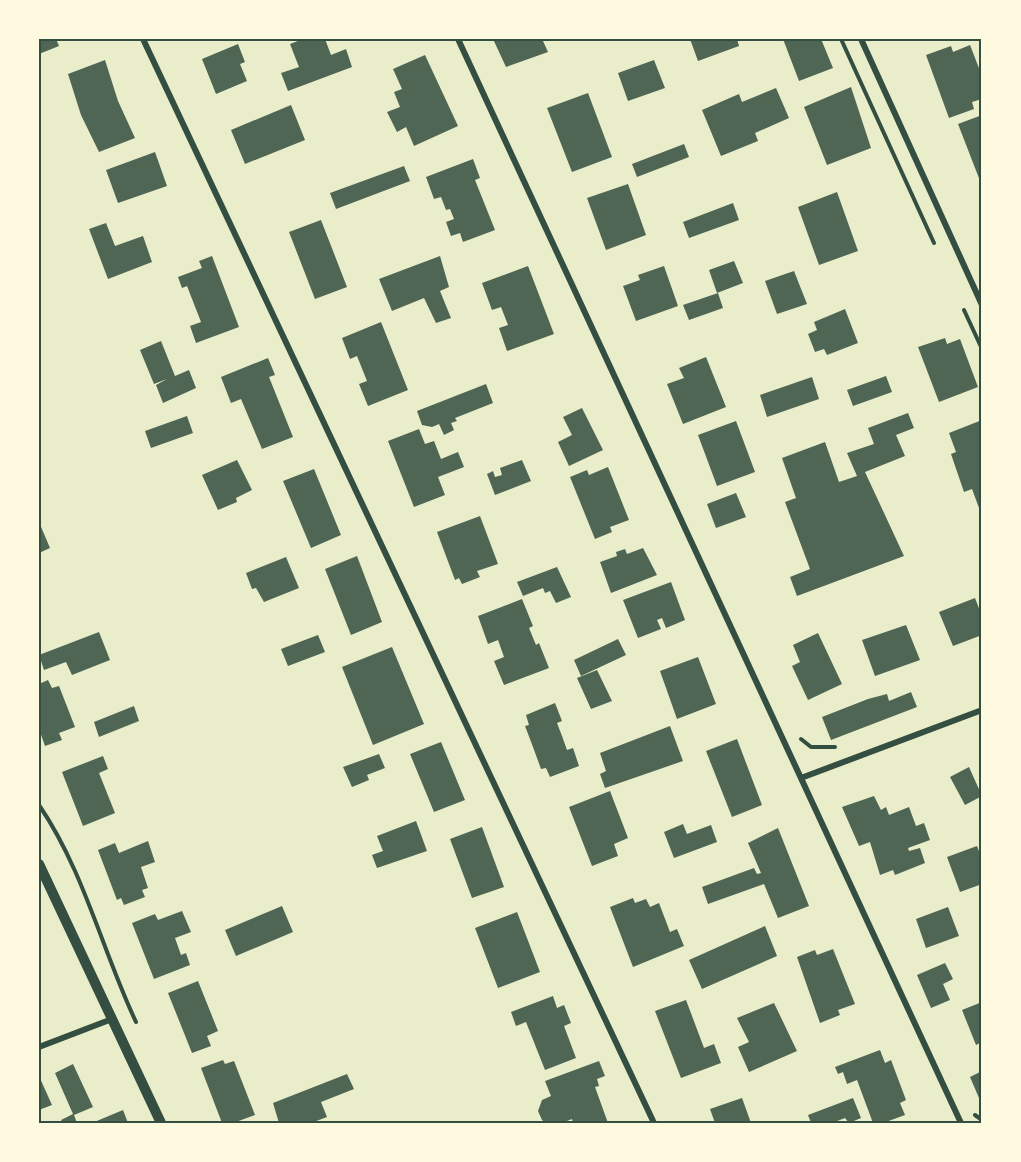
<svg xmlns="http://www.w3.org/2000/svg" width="1021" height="1162" font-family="Merriweather,serif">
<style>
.building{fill:#4f6655}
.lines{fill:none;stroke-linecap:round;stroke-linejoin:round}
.path{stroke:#344e41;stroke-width:4}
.minor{stroke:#344e41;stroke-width:6}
.tertiary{stroke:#344e41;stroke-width:10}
.neatline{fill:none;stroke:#344e41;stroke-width:2}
</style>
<rect width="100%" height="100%" fill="#e9edc9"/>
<path class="building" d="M39,39H56L59,46L39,54Z
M303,39H325L331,55L346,49L352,67L288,91L281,73L299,67L290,44Z
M493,39H546L543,41L548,52L506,67Z
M690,39H737L739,46L698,61Z
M783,39H821L833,68L799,81Z
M238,44L245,62L240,64L247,81L216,94L202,59Z
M970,45L982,76V99L972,102L974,109L949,118L926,55L951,46L953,52Z
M425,55L458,126L414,146L406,127L397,132L387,112L400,107L394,92L402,89L393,69Z
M105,60L118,101L135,138L99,152L81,115L68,74Z
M654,60L665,88L628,101L618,73Z
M851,87L871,148L827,165L804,107Z
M776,88L789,118L755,133L758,141L721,156L702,110L739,94L742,102Z
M588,93L612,157L572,172L547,108Z
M291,105L305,140L245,164L231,130Z
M982,115V186L958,124Z
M684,144L689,157L637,177L632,164Z
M155,152L167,186L118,203L106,170Z
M473,159L480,178L475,180L495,230L463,242L460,233L451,236L446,222L454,219L450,209L446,210L441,197L434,199L426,177Z
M404,166L410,181L336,209L330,193Z
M628,184L646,235L606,250L587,198Z
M837,192L858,251L819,265L798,207Z
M733,203L739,220L689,238L683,222Z
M321,220L347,287L315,299L289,232Z
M106,223L115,246L143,236L152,262L108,279L89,229Z
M212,256L239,327L196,343L190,326L201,322L187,286L182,288L178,277L202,268L199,261Z
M440,256L449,287L440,291L451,318L436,323L424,298L392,311L379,279Z
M734,261L743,283L717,293L709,270Z
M528,266L554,334L507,351L499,328L508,325L501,307L492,310L482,283Z
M664,266L678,306L636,321L623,286L640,280L638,275Z
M794,271L807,304L777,314L765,281Z
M718,293L723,308L689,320L683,305Z
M845,309L858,343L827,355L824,349L815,352L808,334L817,330L814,322Z
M381,322L408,390L368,406L359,384L367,381L357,356L350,359L342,338Z
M945,338L947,344L960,339L978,387L939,402L918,347Z
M161,341L175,376L189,370L196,388L163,403L156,385L167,379L154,384L140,350Z
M706,357L726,407L683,424L667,384L684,378L679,368Z
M268,358L275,375L269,377L293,437L262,449L241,399L231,403L221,377Z
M886,376L892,392L853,406L847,390Z
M812,377L819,399L767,417L760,395Z
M486,384L493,403L455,418L457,421L451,423L454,430L444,435L439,424L432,427L422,425L417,411Z
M582,408L603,450L569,466L558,442L572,435L563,417Z
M908,413L914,428L896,435L905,456L865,472L904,556L797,596L790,577L810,569L785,502L796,498L782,458L825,442L839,482L857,476L847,453L874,444L868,428Z
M187,416L193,433L151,448L145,431Z
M982,420V507L979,508L972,489L964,492L951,454L956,452L949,433Z
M736,421L755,472L717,486L698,435Z
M419,429L425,444L434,441L441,459L458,452L464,467L438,477L445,495L414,507L388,441Z
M237,460L252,490L236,498L237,502L218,510L202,475Z
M522,460L531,481L495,495L487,474L493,471L495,477L502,475L500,468Z
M608,467L629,520L610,527L612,532L595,539L570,477L587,470L589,475Z
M314,469L341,535L311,548L283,481Z
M736,493L746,517L716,528L707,504Z
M480,516L498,564L477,571L480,577L462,584L459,578L455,580L437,532Z
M39,522L50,548L39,553Z
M643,548L657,575L611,593L600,562L617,556L616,552L625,549L627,554Z
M357,556L382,622L351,635L325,569Z
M286,557L299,588L264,602L256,588L252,589L246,573Z
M557,567L571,597L556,603L550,591L545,593L543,588L523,596L517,582Z
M671,582L685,620L666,628L662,618L657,620L661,629L638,638L623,600Z
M975,598L982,616V635L953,646L939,612Z
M522,599L533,626L529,628L536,645L539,643L549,668L504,685L494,661L504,657L498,640L488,644L478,616Z
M906,625L920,660L875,676L862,640Z
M99,632L110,660L72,675L66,662L44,670L39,655Z
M818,633L842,684L808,700L792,666L800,662L793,645Z
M318,635L325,652L288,666L281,649Z
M618,639L626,655L581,676L574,660Z
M392,647L424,724L373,745L342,667Z
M698,657L716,704L677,719L660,671Z
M597,670L612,701L591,709L577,678Z
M48,680L52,688L59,686L75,727L59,733L62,740L45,746L39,729V684Z
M911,692L917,707L831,740L822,717L868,699L887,694L889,701Z
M555,703L562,721L557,723L562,736L567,750L573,748L579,766L550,777L546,768L541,769L533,747L525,726L529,725L526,715Z
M134,706L139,721L99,737L94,722Z
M670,726L683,761L605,788L600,774L606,771L600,753Z
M737,739L762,805L732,817L706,751Z
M441,742L465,800L434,812L410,754Z
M379,754L385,768L367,775L369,780L352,787L343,767Z
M103,756L108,769L99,773L115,813L83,826L62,772Z
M969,767L982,796L965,805L950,777Z
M610,791L628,838L614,844L618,856L592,866L569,807Z
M874,796L881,810L886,807L889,815L909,807L916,826L924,823L930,840L908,848L909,851L920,848L925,863L895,875L893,870L880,875L870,842L859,846L842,807Z
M416,821L427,851L377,868L372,855L383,851L377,836Z
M683,824L687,834L711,825L717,842L674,858L664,832Z
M482,827L504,887L472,898L450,839Z
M778,828L809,906L778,918L764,884L708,904L702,887L754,868L757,874L761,873L748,843Z
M148,841L155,862L141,867L148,888L142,890L145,897L124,905L121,898L117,900L98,850L115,843L119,853Z
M977,846L982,859V884L960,892L947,857Z
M633,898L635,903L646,899L650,907L659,903L670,932L677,929L684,946L633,967L610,907Z
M282,906L293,932L236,956L225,930Z
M948,907L959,936L926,948L916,919Z
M182,911L191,932L175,938L181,955L186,953L190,965L154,979L132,923L155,914L158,920Z
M517,912L540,972L498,988L475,928Z
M765,926L777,956L702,989L689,960Z
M833,949L855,1004L838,1010L840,1015L820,1023L797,957L815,950L817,955Z
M945,963L953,979L943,984L950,1000L931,1008L917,975Z
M198,981L218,1031L207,1036L211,1046L192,1053L168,993Z
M553,996L557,1008L564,1005L571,1023L564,1026L576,1058L545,1070L526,1022L516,1026L511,1012Z
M686,1000L704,1048L714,1044L721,1063L681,1078L655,1011Z
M982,1002V1042L976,1045L962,1010Z
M774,1003L797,1051L749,1072L738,1047L749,1042L737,1018Z
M880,1050L885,1063L891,1060L906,1100L900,1103L905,1115L883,1123H873L857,1080L847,1084L843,1072L838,1074L835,1067Z
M223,1060L225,1064L234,1061L255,1115L233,1123H222L201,1068Z
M599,1061L605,1076L597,1079L599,1086L595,1087L608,1123H573L572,1119L562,1123H546L542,1120L538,1111L542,1100L551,1096L545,1081Z
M73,1064L93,1107L74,1115L77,1123H63L61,1120L73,1114L55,1073Z
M982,1071V1105L970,1077Z
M347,1074L354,1089L321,1102L327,1117L311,1123H279L273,1103Z
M39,1076L52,1105L39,1110Z
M742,1098L751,1123H715L710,1109Z
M853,1098L861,1118L849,1123L845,1118L832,1123H811L808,1115Z
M123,1110L128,1123H92Z"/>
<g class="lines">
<path class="path" d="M841,39L934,243
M964,310L982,349
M801,739L811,747H835
M39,805C84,871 102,950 136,1022
M975,1115L982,1120"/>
<path class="minor" d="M143,39L654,1123
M458,39L961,1123
M861,39L982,305
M801,778L982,710
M39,1047L112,1019"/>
<path class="tertiary" d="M39,864L161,1123"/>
</g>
<rect width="1021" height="1162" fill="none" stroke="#fefae0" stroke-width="81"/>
<rect x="40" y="40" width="940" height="1082" class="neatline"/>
</svg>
